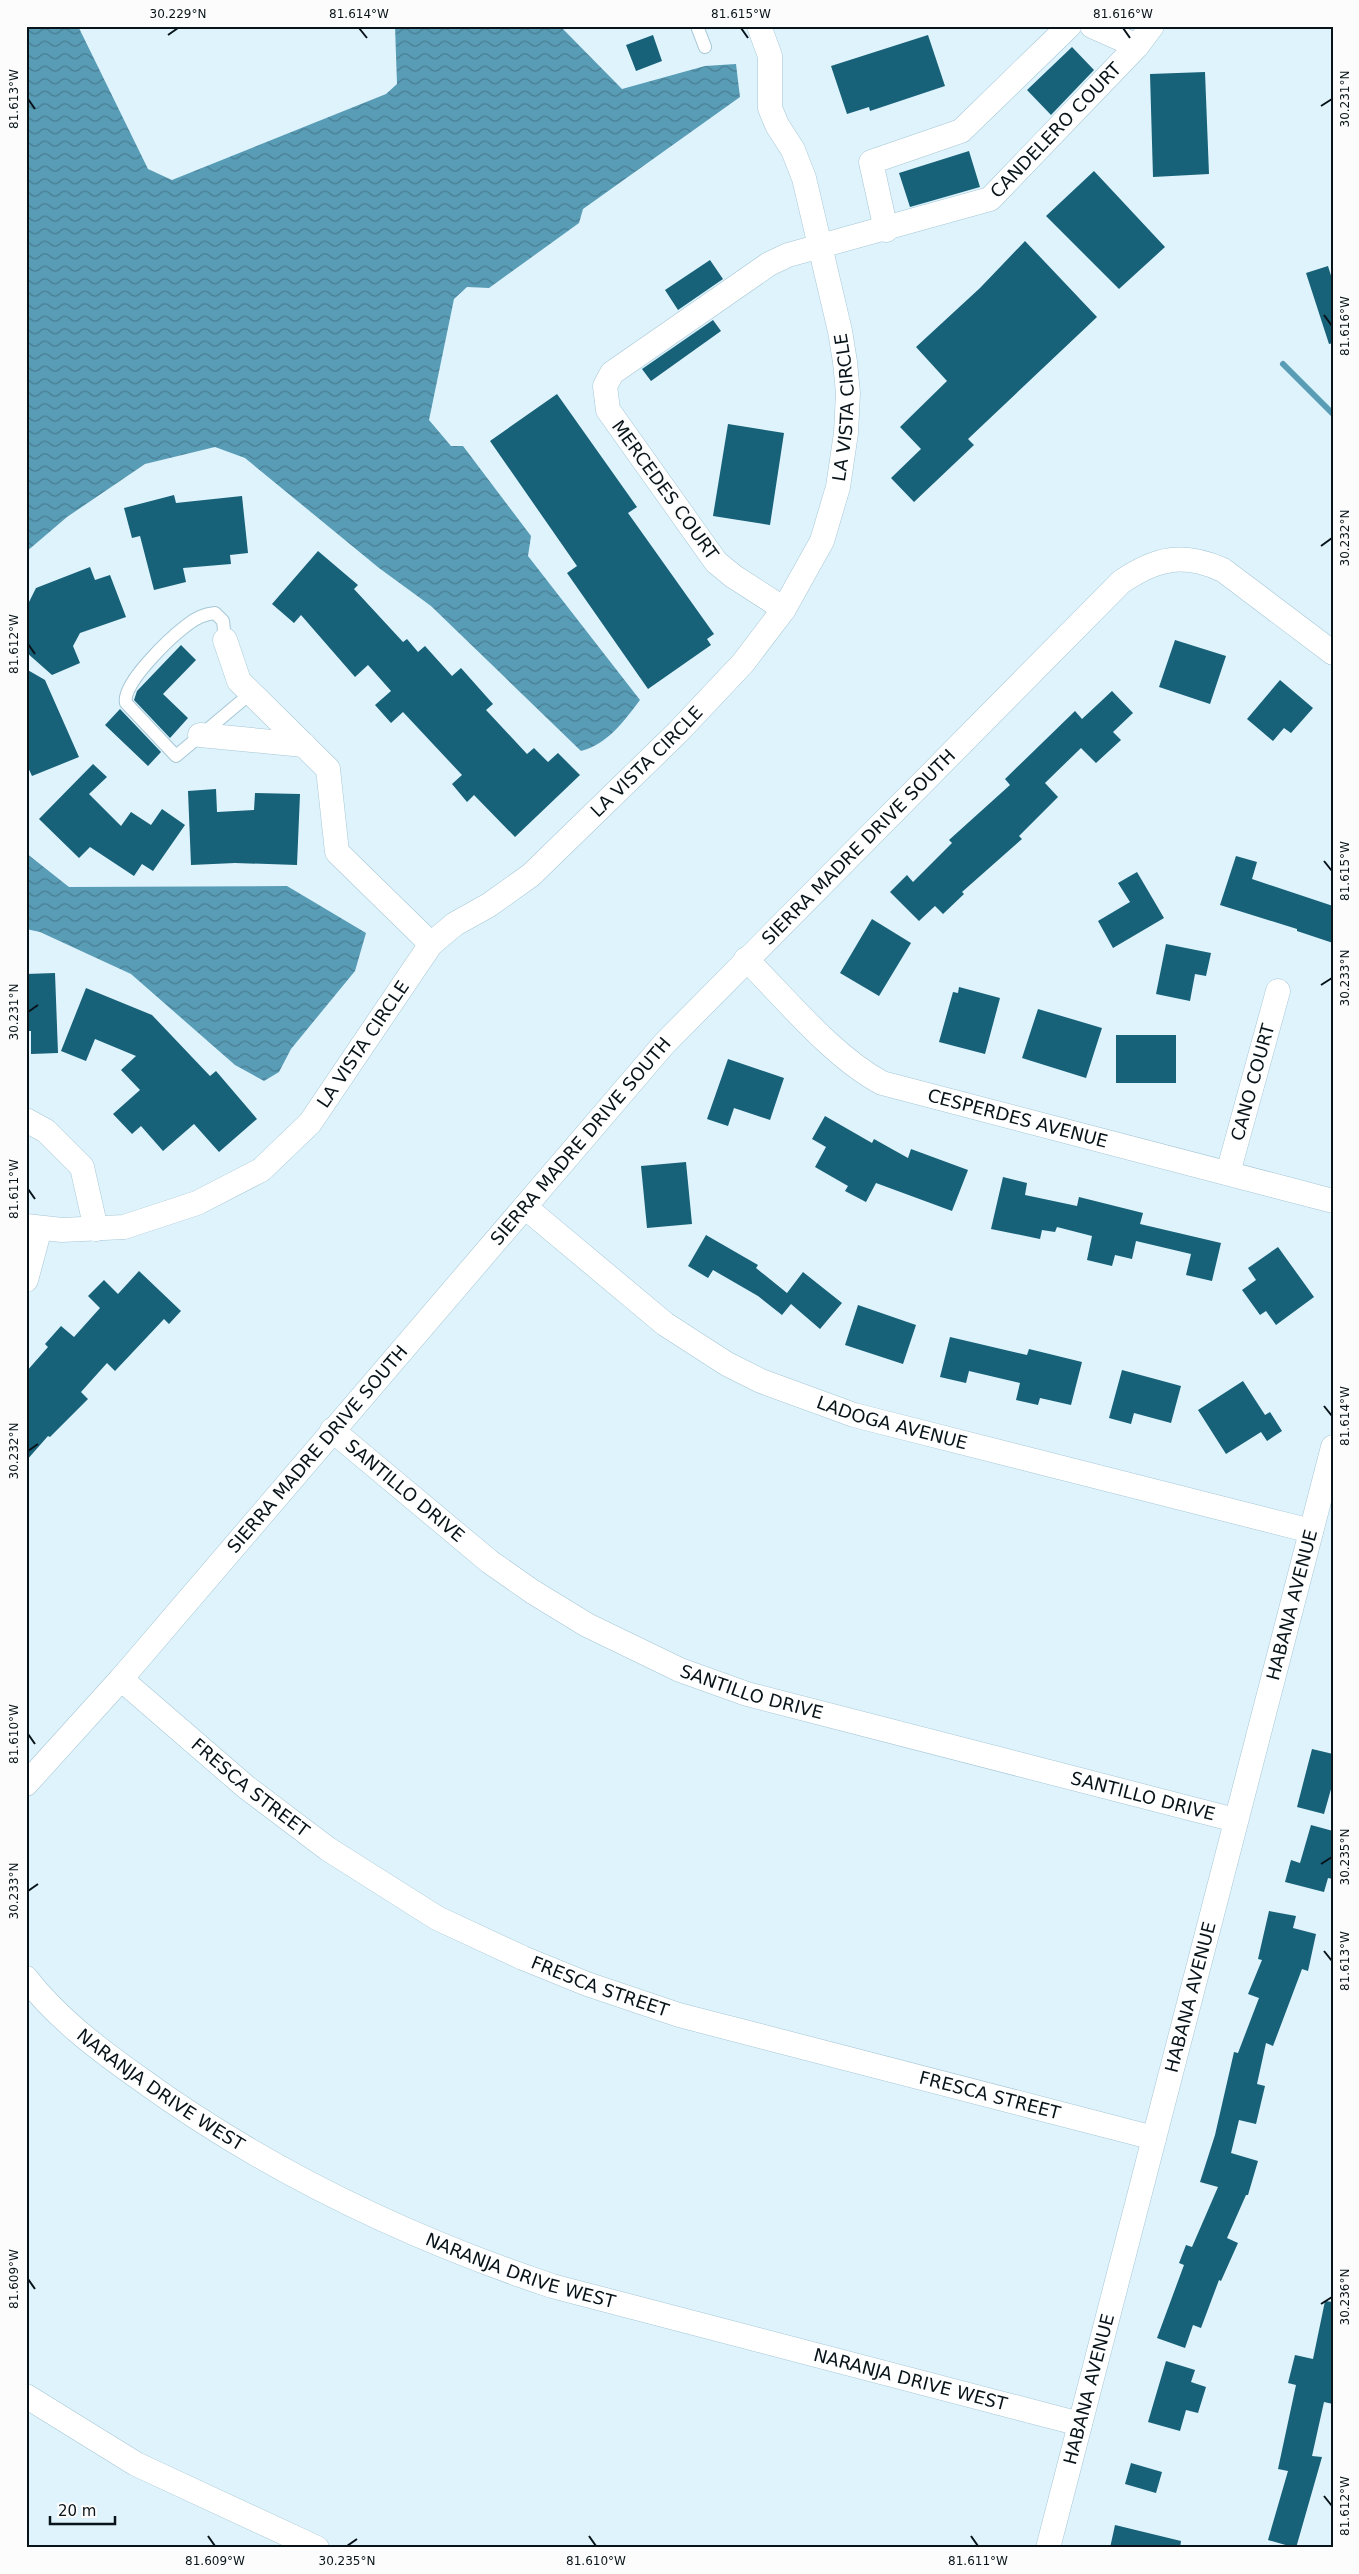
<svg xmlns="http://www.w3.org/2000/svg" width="1359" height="2574" font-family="'DejaVu Sans',sans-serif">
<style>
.water{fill:url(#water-waves)}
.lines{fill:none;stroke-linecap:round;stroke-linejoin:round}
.stream{stroke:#599cb6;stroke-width:6}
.building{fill:#176179}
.lane-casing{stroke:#a6c7d5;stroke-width:14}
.street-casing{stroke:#a6c7d5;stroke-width:25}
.lane{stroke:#fff;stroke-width:12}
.street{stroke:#fff;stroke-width:24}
.ticks{fill:none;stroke:#081419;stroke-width:2}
.labels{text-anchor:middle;stroke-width:5;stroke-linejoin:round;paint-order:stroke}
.street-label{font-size:18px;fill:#081419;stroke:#fcfcfc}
.neatline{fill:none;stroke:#081419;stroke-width:2}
.ticks-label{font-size:12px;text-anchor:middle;fill:#081419}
</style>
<defs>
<pattern id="water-waves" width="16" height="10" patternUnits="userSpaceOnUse" patternTransform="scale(1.25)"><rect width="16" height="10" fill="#599cb6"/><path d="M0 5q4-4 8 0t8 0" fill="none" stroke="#487e93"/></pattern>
</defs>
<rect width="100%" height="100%" fill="#def3fc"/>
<path class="water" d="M26,26H78L148,169L172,180L386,94L397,84L395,26H560L622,89L705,66L736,64L740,97L583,209L579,223L489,288L467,287L454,299L429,420L451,446H463L531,536L528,556L640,700C624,721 608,744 581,751L431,606L379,568L245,458L215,447L145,464L67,517L26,552Z
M26,853L69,887L287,886L366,933L355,971L291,1049L279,1072L264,1081L235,1065L131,974L40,932L26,929Z"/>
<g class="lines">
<path class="stream" d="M1283,364L1333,414"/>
</g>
<path class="building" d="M653,35L662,61L636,71L626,45Z
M928,35L945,86L870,111L869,107L847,114L831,66Z
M1072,47L1094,70L1051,115L1027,90Z
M1205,72L1209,174L1153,177L1150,74Z
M969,151L980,187L910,207L899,173Z
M1094,171L1165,247L1119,289L1046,216Z
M1025,241L1097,317L968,439L974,445L914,502L891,478L921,449L900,427L947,381L916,347L980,288Z
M710,260L723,279L678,310L665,290Z
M1328,266L1333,282V343L1329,344L1306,273Z
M713,320L721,331L651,381L642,369Z
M557,394L637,507L628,513L714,634L707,639L711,645L648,689L567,573L577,566L490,441Z
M728,424L784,433L770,525L713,516Z
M174,495L176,503L242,496L248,553L230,555L231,564L183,568L186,582L154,590L140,536L132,538L124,508Z
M318,551L358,585L354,589L403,642L407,639L418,652L425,646L452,676L461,668L493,704L486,710L527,754L534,748L548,762L558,753L580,775L515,837L474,795L467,802L452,784L462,775L403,712L391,723L375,705L391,691L368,665L355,677L301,615L294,623L272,604Z
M90,567L95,580L110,575L126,617L80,633L73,646L80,663L52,675L26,652V608L36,588Z
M1175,640L1226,656L1210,704L1159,687Z
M181,645L196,660L163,694L188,718L170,738L134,700L137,691Z
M26,669L45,680L79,757L32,776L26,763Z
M1280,680L1313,708L1291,733L1284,728L1273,741L1247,719Z
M1112,691L1133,713L1113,732L1121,740L1096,763L1081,748L1045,783L1058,797L1019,836L1022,839L962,892L964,894L943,914L935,906L919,921L890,892L907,875L913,882L952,843L949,840L1010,785L1005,779L1075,711L1082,719Z
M120,709L161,752L148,766L105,725Z
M93,764L107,777L89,794L121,826L131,812L151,825L162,809L185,825L153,871L142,864L134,876L90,847L79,858L39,819Z
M216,789L217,812L254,810L255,793L300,794L297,865L235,863L191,865L188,791Z
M1236,856L1257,862L1252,879L1333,906V943L1297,931V929L1220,905Z
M1137,872L1164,918L1113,948L1098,921L1130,902L1118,883Z
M872,919L911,943L879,996L840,973Z
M1166,944L1211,953L1206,976L1195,974L1190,1001L1156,994Z
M55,973L58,1053L31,1054V1031H26V974Z
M959,987L1000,998L985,1054L939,1042L953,992L958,993Z
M86,988L152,1015L210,1076L216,1071L257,1119L219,1152L194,1124L163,1151L141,1126L132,1134L113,1114L140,1090L121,1070L136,1056L95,1039L86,1061L61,1051Z
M1038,1009L1102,1028L1086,1078L1022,1058Z
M1116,1035H1176V1083H1116Z
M728,1059L784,1078L770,1120L734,1108L728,1126L707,1119Z
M825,1116L872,1143L874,1139L908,1158L911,1149L968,1170L952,1211L876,1183L866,1202L845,1191L848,1186L815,1167L826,1147L812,1139Z
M686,1162L692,1224L647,1228L641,1166Z
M1003,1177L1027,1183L1025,1195L1077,1206L1079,1197L1143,1213L1140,1224L1221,1243L1212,1281L1186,1275L1191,1254L1136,1241L1132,1259L1115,1255L1112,1266L1087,1260L1092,1236L1057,1227L1055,1232L1042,1230L1040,1239L991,1229Z
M706,1235L758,1265L756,1268L787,1293L803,1272L842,1303L820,1329L791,1304L782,1315L758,1296L713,1270L708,1278L688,1266Z
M1278,1247L1314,1297L1276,1325L1266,1311L1260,1315L1242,1290L1256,1280L1248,1268Z
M139,1271L181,1311L169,1324L164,1319L115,1371L107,1363L81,1392L88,1399L50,1437L48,1436L26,1461V1372L48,1347L45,1344L61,1326L74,1337L100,1308L88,1296L104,1280L118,1294Z
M858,1305L916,1325L903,1364L845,1345Z
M950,1337L1027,1355L1029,1349L1082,1362L1071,1405L1040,1398L1038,1405L1016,1400L1020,1383L969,1371L966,1383L940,1377Z
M1122,1370L1181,1386L1171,1423L1134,1413L1131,1424L1109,1418Z
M1243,1381L1265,1415L1270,1412L1282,1431L1267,1441L1261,1432L1226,1454L1198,1410Z
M1312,1749L1333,1754V1782L1324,1814L1297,1807Z
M1311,1825L1333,1831V1879L1328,1878L1324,1892L1285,1882L1291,1860L1300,1863Z
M1269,1911L1296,1916L1293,1928L1316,1934L1308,1971L1302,1969L1273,2046L1266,2043L1257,2084L1265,2086L1256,2124L1239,2120L1231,2153L1258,2161L1248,2195H1246L1227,2238L1238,2243L1221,2281L1219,2280L1201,2328L1193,2325L1185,2348L1157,2338L1184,2265L1179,2263L1186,2245L1192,2247L1218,2187L1200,2182L1215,2135L1234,2052L1238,2053L1259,1998L1248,1994L1262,1960L1258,1959Z
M1325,2301L1333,2302V2404L1324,2402L1312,2456L1322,2457L1296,2548L1268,2540L1288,2471L1278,2469L1296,2385L1288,2383L1295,2355L1313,2359Z
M1166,2361L1195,2370L1191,2382L1206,2387L1198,2413L1186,2410L1180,2431L1148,2422Z
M1131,2463L1162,2472L1156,2493L1125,2484Z
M1115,2525L1181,2541L1180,2548H1110Z"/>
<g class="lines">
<defs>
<path id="lane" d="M697,26L705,47
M225,640L223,621L215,613C205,614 194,619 187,625C171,637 121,684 126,703L176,756L251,693"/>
<g id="street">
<path d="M1092,26L1137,46"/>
<path d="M886,230L871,162L961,131L1069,26"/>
<path id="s1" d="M784,609L733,576L716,562L608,410L605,386L612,373L769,264L788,255L990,199L1137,46L1152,26"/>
<path d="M225,640L239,681L328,769L337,852L431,944"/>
<path d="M200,735L304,745"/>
<path id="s2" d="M746,959C787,1000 832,1056 882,1083L1333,1201"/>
<path d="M26,1120L46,1131L82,1167L96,1229"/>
<path id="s3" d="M1228,1173L1278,991"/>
<path id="s4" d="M525,1207L665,1324L727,1364L761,1381L854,1415L1311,1531"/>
<path id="s5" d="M26,1226L62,1230L124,1227L197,1203L261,1170L310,1123L431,944L455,924L489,905L531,875L678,732L743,663L784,609L822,541L838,487L846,433L848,393L845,362L840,331L804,178L793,150L777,125L770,108V56L759,26"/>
<path d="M26,1280L40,1228"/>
<path id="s6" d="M332,1430L490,1562L533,1592L587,1625L680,1670L747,1694L1235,1820"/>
<path id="s7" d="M121,1679L246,1787L328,1849L437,1918L523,1958L587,1984L679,2015L1154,2138"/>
<path id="s8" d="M26,1784L121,1679L664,1044L1121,582C1156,558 1183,552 1223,570L1333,653"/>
<path id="s9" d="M26,1978C57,2018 98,2049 139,2078C264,2169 406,2237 552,2286L1080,2424"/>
<path d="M26,2396L136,2464L317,2548"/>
<path id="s10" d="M1048,2548L1333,1447"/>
</g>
</defs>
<use href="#lane" class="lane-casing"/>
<use href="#street" class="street-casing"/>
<use href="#lane" class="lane"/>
<use href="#street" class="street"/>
</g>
<path class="ticks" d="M359,28L367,38M741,28L748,38M1123,28L1130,38M168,35L178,28M28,99L35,109M1321,106L1332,99M1324,315L1332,326M1321,546L1332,538M28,644L35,654M1324,861L1332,871M1321,985L1332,978M28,1012L38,1005M28,1189L35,1199M1324,1406L1332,1416M28,1451L38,1444M28,1734L35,1744M1321,1864L1332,1857M28,1891L38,1884M1324,1951L1332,1961M28,2279L35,2289M1321,2304L1332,2297M1324,2496L1332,2506M208,2536L215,2546M589,2536L596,2546M971,2536L978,2546M347,2546L357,2539"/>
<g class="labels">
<g class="street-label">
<text dy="6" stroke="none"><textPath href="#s1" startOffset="825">CANDELERO COURT</textPath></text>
<text dy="6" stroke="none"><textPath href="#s5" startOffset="1235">LA VISTA CIRCLE</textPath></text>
<text transform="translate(665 490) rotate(54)" y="6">MERCEDES COURT</text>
<text dy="6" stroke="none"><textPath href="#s5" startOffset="815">LA VISTA CIRCLE</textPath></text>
<text dy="6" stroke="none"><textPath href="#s8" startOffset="1254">SIERRA MADRE DRIVE SOUTH</textPath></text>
<text dy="6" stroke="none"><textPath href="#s5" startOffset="410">LA VISTA CIRCLE</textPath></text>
<text dy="6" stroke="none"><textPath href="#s3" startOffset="94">CANO COURT</textPath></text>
<text dy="6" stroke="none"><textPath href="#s2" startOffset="325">CESPERDES AVENUE</textPath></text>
<text dy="6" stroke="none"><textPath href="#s8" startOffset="849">SIERRA MADRE DRIVE SOUTH</textPath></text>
<text dy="6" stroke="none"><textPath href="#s4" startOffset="432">LADOGA AVENUE</textPath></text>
<text dy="6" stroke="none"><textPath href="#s8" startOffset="444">SIERRA MADRE DRIVE SOUTH</textPath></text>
<text dy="6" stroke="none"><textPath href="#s6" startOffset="95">SANTILLO DRIVE</textPath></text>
<text dy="6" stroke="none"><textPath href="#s10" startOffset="974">HABANA AVENUE</textPath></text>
<text dy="6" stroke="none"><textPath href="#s6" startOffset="500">SANTILLO DRIVE</textPath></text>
<text dy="6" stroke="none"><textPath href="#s7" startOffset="169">FRESCA STREET</textPath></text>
<text dy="6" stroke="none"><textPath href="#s6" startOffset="905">SANTILLO DRIVE</textPath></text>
<text dy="6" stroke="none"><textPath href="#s7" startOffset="574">FRESCA STREET</textPath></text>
<text dy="6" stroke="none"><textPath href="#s10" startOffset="569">HABANA AVENUE</textPath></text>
<text dy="6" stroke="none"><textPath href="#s9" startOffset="176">NARANJA DRIVE WEST</textPath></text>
<text dy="6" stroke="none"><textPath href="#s7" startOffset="979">FRESCA STREET</textPath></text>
<text dy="6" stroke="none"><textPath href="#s9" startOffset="581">NARANJA DRIVE WEST</textPath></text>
<text dy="6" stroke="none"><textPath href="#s9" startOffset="986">NARANJA DRIVE WEST</textPath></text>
<text dy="6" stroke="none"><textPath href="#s10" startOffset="164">HABANA AVENUE</textPath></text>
</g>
</g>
<rect width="1359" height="2574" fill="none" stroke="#fcfcfc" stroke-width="55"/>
<path d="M50 2516v8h65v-8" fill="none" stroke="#081419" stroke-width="2.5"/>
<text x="58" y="2516" font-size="15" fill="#081419" stroke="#fcfcfc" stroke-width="4" paint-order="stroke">20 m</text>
<rect x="28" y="28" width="1304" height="2518" class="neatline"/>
<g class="ticks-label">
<text x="178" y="18">30.229°N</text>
<text x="359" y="18">81.614°W</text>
<text x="741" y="18">81.615°W</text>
<text x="1123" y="18">81.616°W</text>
<text transform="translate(14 99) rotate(-90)" y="4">81.613°W</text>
<text transform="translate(1345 99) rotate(-90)" y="4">30.231°N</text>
<text transform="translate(1345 326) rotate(-90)" y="4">81.616°W</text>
<text transform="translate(1345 538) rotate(-90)" y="4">30.232°N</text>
<text transform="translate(14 644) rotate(-90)" y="4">81.612°W</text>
<text transform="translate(1345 871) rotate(-90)" y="4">81.615°W</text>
<text transform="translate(1345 978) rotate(-90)" y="4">30.233°N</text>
<text transform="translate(14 1012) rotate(-90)" y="4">30.231°N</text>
<text transform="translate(14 1189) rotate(-90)" y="4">81.611°W</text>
<text transform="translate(1345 1416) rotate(-90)" y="4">81.614°W</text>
<text transform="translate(14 1451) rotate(-90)" y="4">30.232°N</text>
<text transform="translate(14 1734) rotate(-90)" y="4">81.610°W</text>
<text transform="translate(1345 1857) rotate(-90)" y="4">30.235°N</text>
<text transform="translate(14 1891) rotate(-90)" y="4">30.233°N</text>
<text transform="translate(1345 1961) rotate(-90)" y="4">81.613°W</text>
<text transform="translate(14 2279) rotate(-90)" y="4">81.609°W</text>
<text transform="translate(1345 2297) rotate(-90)" y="4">30.236°N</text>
<text transform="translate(1345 2506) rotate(-90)" y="4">81.612°W</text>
<text x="215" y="2565">81.609°W</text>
<text x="347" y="2565">30.235°N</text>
<text x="596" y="2565">81.610°W</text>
<text x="978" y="2565">81.611°W</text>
</g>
</svg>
